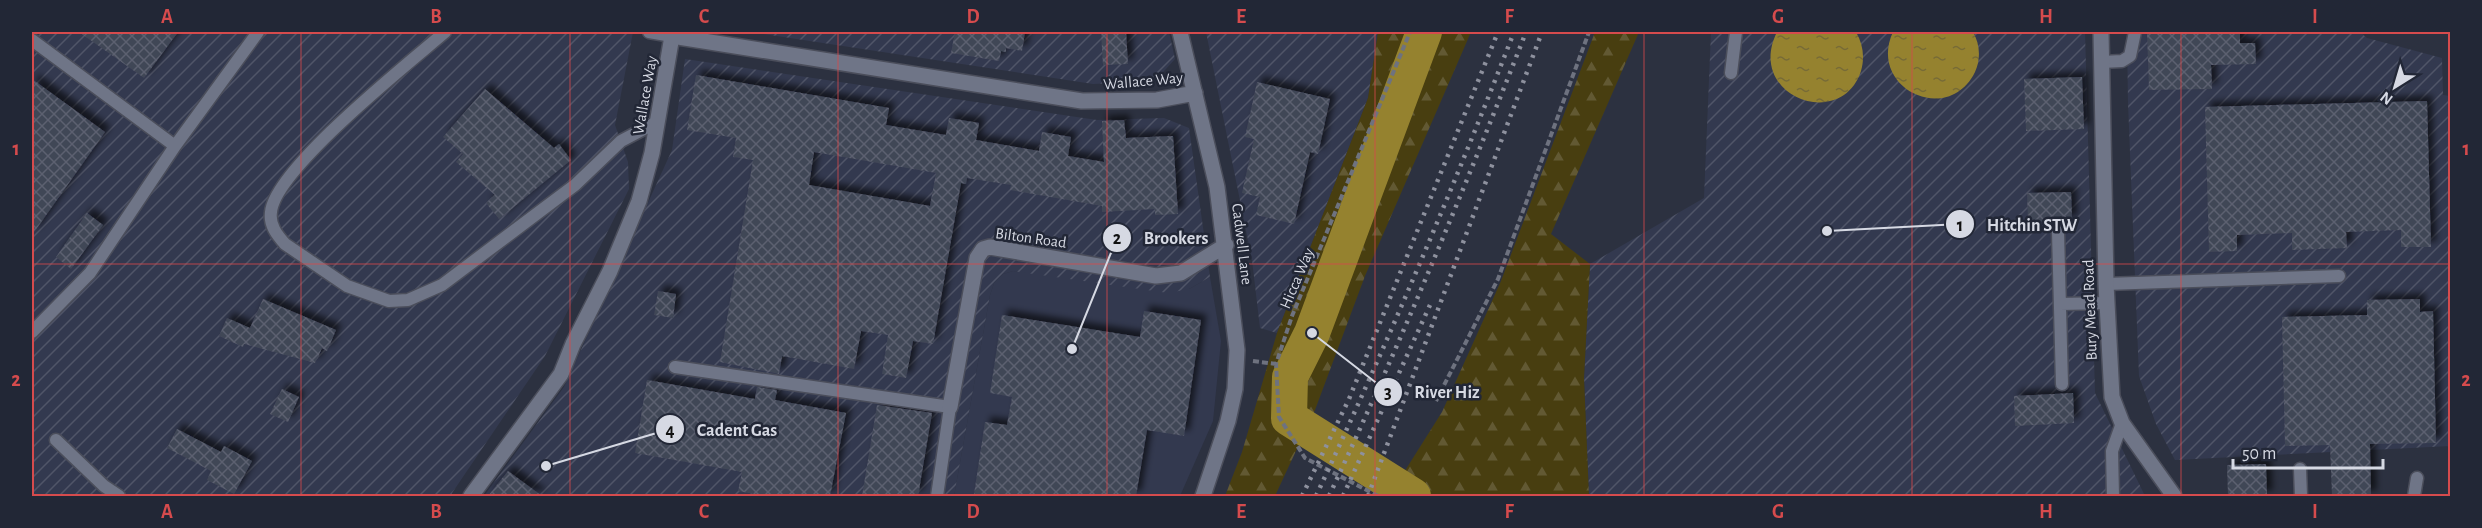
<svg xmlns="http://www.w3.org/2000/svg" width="2482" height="528" font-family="'Alegreya Sans',sans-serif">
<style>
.built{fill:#33394f}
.industrial{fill:url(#industrial-furrows)}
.forest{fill:url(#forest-firs)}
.water{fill:url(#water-ripples)}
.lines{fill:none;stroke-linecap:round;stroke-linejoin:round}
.river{stroke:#95822f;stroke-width:36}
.building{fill:url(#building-cross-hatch);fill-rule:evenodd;filter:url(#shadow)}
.service-casing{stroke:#4b4e5b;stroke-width:15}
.minor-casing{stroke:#4b4e5b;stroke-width:18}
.path{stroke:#6e727f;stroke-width:4;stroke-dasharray:6 3;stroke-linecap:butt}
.service{stroke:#6f7587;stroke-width:12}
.minor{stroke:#6f7587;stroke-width:15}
.rail{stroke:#8e919e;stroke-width:4.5;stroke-dasharray:3 6;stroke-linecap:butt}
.grid{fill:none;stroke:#d64b4d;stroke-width:1.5;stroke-opacity:0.55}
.labels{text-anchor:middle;stroke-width:5;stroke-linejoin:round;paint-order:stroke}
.street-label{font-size:16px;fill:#d6d9e3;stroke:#222736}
.leader{fill:none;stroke:#d6d9e3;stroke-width:2}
.callout-dot{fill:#d6d9e3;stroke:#222736;stroke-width:2}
.mark-label{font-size:18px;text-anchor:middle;font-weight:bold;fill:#111}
.callout-label{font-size:18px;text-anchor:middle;font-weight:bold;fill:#d6d9e3;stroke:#222736;stroke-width:5;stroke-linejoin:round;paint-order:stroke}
.neatline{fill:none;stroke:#d64b4d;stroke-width:2}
.grid-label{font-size:20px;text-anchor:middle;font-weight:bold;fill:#d64b4d}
</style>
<defs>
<pattern id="industrial-furrows" width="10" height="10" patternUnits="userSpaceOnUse" patternTransform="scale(1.5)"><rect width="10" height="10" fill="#33394f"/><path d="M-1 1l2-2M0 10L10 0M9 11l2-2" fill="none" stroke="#505568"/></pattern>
<pattern id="forest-firs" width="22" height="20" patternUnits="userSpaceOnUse" patternTransform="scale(1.5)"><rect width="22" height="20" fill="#483e10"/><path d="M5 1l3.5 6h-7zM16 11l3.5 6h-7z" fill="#625933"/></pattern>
<pattern id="water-ripples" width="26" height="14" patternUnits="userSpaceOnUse" patternTransform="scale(1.5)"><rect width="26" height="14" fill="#95822f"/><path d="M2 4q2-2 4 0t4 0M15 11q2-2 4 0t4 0" fill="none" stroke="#776b36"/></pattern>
<pattern id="building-cross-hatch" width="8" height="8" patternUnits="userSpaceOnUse" patternTransform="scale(1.5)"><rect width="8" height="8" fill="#414657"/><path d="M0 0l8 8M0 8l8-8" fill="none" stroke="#5c606f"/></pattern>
<filter id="shadow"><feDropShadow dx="5.5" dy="-5.5" stdDeviation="3" flood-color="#0009"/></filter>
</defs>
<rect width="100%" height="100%" fill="#2c3140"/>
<path class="built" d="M1013,271L1189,289L1210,277L1221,341L1213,421L1180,496H954L990,295L994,283L1003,274Z"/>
<path class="industrial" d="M32,32H633L615,125L628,162L629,189L545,356L450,496H32Z
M751,32H1169L1175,59L1155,81L1093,84Z
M1206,32H1378L1368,98L1277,333L1260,328L1252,260Z
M1711,32H2085L2095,393L2144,494L2148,496H1589L1584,378L1590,264L1704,198Z
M2127,32H2360L2367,38L2442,58L2443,95L2450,96V446L2175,460L2156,424L2139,376L2128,103Z
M685,59L1097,120L1164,118L1189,128L1210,277L1189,289L1168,293L1013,271L1003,274L994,283L990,295L954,496H484L564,387L672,150Z"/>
<path class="forest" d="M1378,32H1471L1365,276L1315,410L1275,496H1225L1242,452L1277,333L1368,98Z
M1595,32H1639L1551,234L1590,264L1584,378L1589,496H1389L1442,412L1501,281Z"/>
<path class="water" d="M1777,32H1856C1863,44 1865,57 1861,71C1841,132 1745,96 1777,32Z
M1893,32H1973C1980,44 1981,59 1975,72C1948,127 1867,88 1893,32Z"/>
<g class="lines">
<path class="river" d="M1413,496L1289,418L1290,377L1312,333L1424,32"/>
</g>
<path class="building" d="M79,32H178L144,78Z
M955,32H1025L1022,51L1006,48V52L1001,51L999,61L951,53Z
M1101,32H1126L1128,64L1103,65Z
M2147,32H2240V43H2255L2256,64L2211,65L2212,89L2149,90Z
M696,75L889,108L886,125L946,135L949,118L979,123L976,140L1039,151L1042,132L1071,137L1068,156L1104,162L1102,121L1124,120L1126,138L1173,136L1178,214L1155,215V209L1102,212V206L1010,190L1011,185L967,178L966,184L961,183L933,344L913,341L906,378L882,374L888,335L861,331L854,369L782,356L779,374L720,362L753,160L733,157L736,138L687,130ZM814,152L936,173L930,206L809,185Z
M2082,77L2084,129L2026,131L2024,79Z
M32,79L105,132L32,235Z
M1257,82L1330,99L1318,154L1310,152L1294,224L1256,215L1260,197L1242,193L1254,139L1245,137Z
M485,89L554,148L559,144L571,160L499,219L486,203L495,195L456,162L463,154L443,137Z
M2427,101L2431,247H2401V230L2346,232L2347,248L2292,250V233L2237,235V251L2209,252L2205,107Z
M2071,192L2072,221L2028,222L2027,193Z
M87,213L103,225L71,269L56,257Z
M658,291L676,294L673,318L654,315Z
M263,299L336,330L327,351L322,348L315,363L244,344L243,347L219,336L227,318L250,328Z
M2420,299V312L2433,311L2436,443L2370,444L2371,496H2332L2330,445L2285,446L2282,317L2367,315V300Z
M1144,311L1201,320L1184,436L1147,430L1136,496H989L974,494L985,422L1007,425L1012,397L990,393L1002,315L1140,337Z
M647,380L755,399L757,387L777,390L775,400L846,413L830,496H765L738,491L742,472L635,453Z
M282,389L299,397L288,422L270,414Z
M2073,393L2074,423L2015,426L2014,396Z
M877,405L932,413L918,496H862Z
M177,429L221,452L224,446L252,461L234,494L207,480L211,471L167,448Z
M2266,464L2267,496H2228L2227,465Z
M508,471L542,496H488Z"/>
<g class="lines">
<defs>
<path id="service" d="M445,32C409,63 275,169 271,212C269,225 277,235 285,244L347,286L389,301L408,300L442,285L575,185L621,141L657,122
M649,32L672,36
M32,40L175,146L258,32
M2102,62L2122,61L2130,56L2135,32
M1731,73L1736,32
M2058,232L2062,384
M2106,284L2339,276
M2060,304L2107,303
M32,332L90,273L175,146
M675,367L950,407L937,496
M56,440L104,486L119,496
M2300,469L2301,496
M2113,496L2112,451L2122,423
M2414,496L2417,478"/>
<path id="minor" d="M1180,32L1217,187L1237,350L1235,389L1228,421L1203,496
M2101,32L2106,284L2112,397L2122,423L2174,496
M950,407L977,258L983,249L990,247L1156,276L1181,273L1226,245
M471,496L561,374L573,344L610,271L639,201L652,153L672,36L1082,101L1157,100L1195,93"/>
</defs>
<use href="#service" class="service-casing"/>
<use href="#minor" class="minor-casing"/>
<path class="path" d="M1253,361L1276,364
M1436,401L1498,279L1589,32
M1378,496L1305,458L1279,417L1276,364L1292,316L1410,32"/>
<use href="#service" class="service"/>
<use href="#minor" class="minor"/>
<path class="rail" d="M1302,496L1349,399L1498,32
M1316,496C1387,344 1453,189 1514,32
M1329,496C1400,344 1465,188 1526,32
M1343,496L1430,305
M1368,496L1542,32"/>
</g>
<path class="grid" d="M301,32V496M570,32V496M838,32V496M1107,32V496M1375,32V496M1644,32V496M1912,32V496M2181,32V496M32,264H2450"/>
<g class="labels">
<g class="street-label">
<text transform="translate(1143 80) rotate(-5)" y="6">Wallace Way</text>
<text transform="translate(644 95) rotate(-80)" y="6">Wallace Way</text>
<text transform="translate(1031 237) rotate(8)" y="6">Bilton Road</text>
<text transform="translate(1243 244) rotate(83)" y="6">Cadwell Lane</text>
<text transform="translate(1296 278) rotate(-67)" y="6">Hicca Way</text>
<text transform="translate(2089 310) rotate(-92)" y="6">Bury Mead Road</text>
</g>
</g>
<path class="leader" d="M1827 231L1960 224M1072 349L1117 238M1312 333L1388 392M546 466L670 429"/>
<g class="callout-dot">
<circle cx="1827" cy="231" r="6"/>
<circle cx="1072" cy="349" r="6"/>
<circle cx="1312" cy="333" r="6"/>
<circle cx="546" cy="466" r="6"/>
<circle cx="1960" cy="224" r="15"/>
<circle cx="1117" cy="238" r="15"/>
<circle cx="1388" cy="392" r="15"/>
<circle cx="670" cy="429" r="15"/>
</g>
<g class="mark-label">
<text x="1960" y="231">1</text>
<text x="1117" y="244">2</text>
<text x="1388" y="398">3</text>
<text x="670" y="436">4</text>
</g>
<g class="callout-label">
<text x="2032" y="231">Hitchin STW</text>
<text x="1176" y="244">Brookers</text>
<text x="1447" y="398">River Hiz</text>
<text x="737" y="436">Cadent Gas</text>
</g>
<rect width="2482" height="528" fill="none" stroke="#222736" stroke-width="66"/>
<g transform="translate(2395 87) rotate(217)" stroke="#222736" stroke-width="4.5" paint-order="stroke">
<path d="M0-4.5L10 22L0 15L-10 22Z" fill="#d6d9e3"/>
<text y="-9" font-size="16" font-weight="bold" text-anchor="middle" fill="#d6d9e3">N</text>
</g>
<path d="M2233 459v9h150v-9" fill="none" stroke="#d6d9e3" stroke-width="3"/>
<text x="2242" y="459" font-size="18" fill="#d6d9e3" stroke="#222736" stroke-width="4.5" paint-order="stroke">50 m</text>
<rect x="33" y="33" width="2416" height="462" class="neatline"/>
<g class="grid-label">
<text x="167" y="23">A</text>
<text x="436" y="23">B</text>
<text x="704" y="23">C</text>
<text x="973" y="23">D</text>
<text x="1241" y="23">E</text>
<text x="1509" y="23">F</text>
<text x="1778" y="23">G</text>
<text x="2046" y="23">H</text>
<text x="2315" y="23">I</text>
<text x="16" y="155">1</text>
<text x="2466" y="155">1</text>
<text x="16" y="386">2</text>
<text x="2466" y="386">2</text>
<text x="167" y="518">A</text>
<text x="436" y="518">B</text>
<text x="704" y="518">C</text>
<text x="973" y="518">D</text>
<text x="1241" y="518">E</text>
<text x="1509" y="518">F</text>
<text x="1778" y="518">G</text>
<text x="2046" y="518">H</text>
<text x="2315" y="518">I</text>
</g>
</svg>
